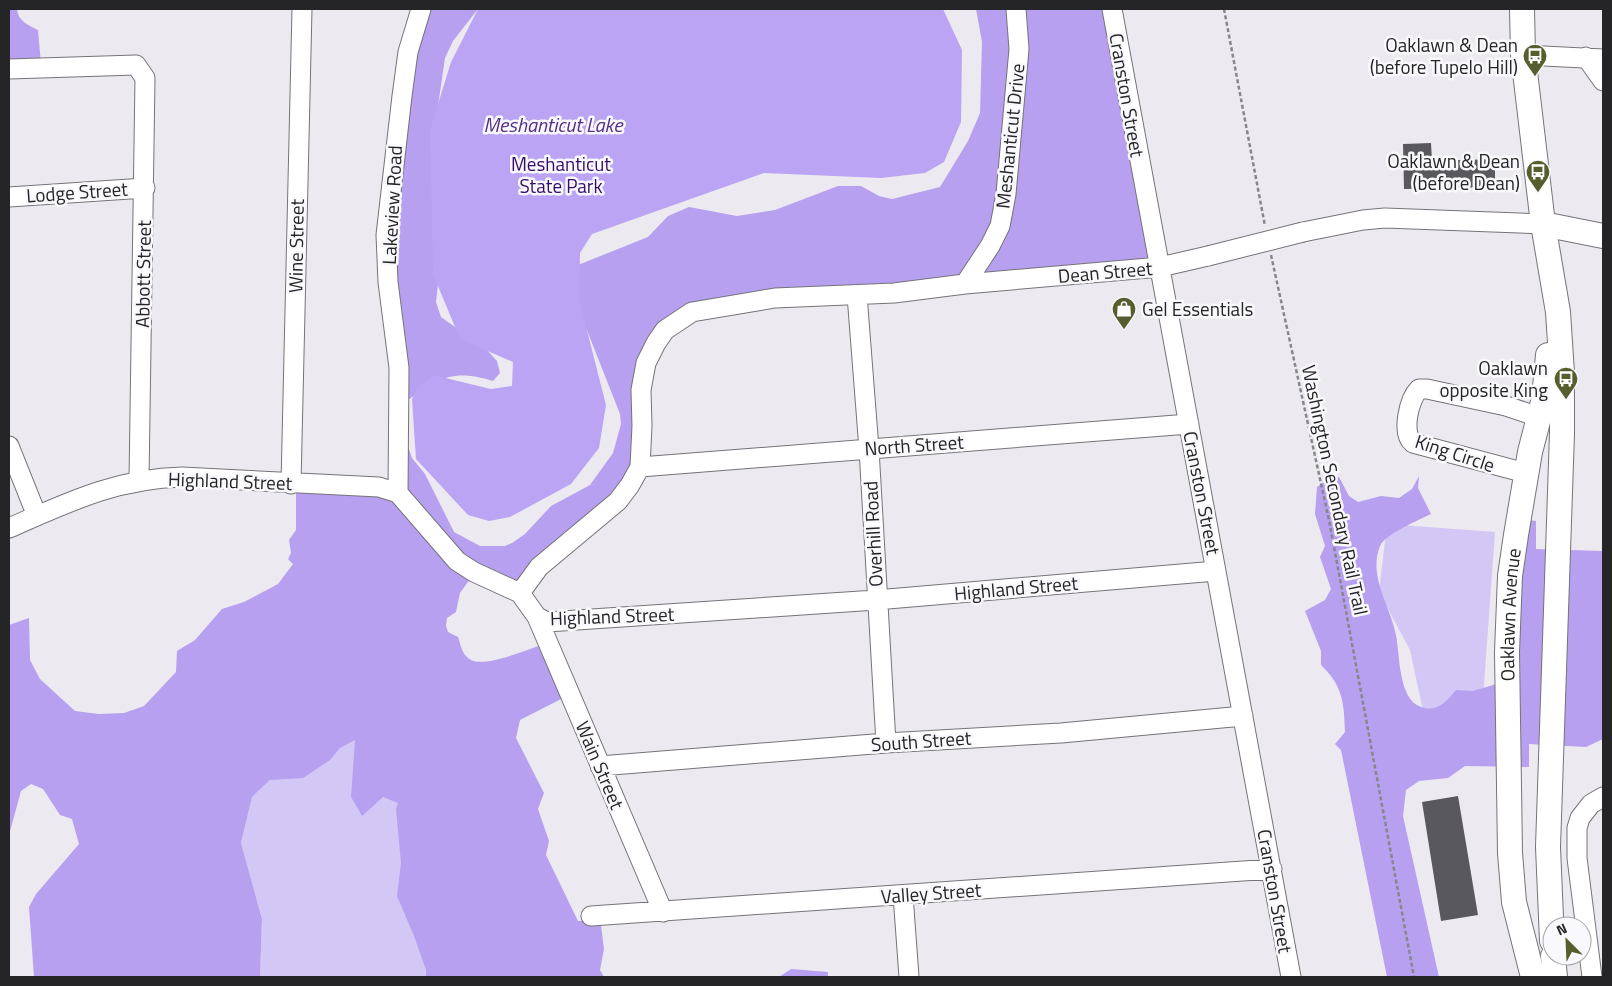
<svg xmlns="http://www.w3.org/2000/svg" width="1612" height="986" font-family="'Titillium Web',sans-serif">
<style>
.green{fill:#d3c7f5}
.forest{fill:#b7a0ef}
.water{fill:#bba4f3}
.building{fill:#59585d}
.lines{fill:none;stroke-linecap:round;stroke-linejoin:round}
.minor-casing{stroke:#757378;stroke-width:21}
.major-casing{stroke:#757378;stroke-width:26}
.path{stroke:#87868a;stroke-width:2.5;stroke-dasharray:4 2.5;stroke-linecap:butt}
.minor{stroke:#fff;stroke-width:19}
.major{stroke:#fff;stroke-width:24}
.minor-bridge-casing{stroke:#757378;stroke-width:21;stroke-linecap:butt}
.minor-bridge{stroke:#fff;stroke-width:19}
.labels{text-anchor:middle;stroke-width:5;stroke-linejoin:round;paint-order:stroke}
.poi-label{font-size:19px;fill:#252527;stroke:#f9f8fd;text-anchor:end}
.street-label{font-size:19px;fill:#252527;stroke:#f9f8fd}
.park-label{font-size:19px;fill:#370c69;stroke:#f9f8fd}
.water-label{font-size:20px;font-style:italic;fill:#522f89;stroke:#f9f8fd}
</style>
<rect width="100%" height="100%" fill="#eceaf0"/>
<path class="green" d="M1387,524L1495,532L1480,740L1431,748L1410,650L1379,592Z
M286,716L414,727L426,977H260L262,919L241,843L252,797L270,780Z"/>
<path class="forest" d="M9,9H17C18,21 28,25 38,30L41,64L9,67Z
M421,9H478L453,41L445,58L433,140L441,258L436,302L441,317L487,350L497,361L500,373L493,381C454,369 440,377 408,400L406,440L412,458L425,474L454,532L480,546H505L512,543L525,534L551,506L590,485L613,453L621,424L620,414L575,300L578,265L648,237L668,216L689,207L737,216L775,210L838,186H861L879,196L892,199L940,187L968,141L980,113L982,42L976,9H1113L1159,261L694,310L651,350L636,470L520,591L473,575L460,593L456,612L447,618L446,626L448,632L458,637C461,646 462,655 471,660C486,668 531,648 547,643L569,695L520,720L516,738L544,793L538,809L549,841L546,855L578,921H599L601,925L604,949L600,970L604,977H426V970L414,936L397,896L401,863L396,809L398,803L383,797L362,816L351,797L355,740L340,748L330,760L303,778L270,780L252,797L241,843L262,919L260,977H34L29,907L36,894L79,844L72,819L60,815L43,789L31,784L21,791L9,835V625L29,618L30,660L40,679L75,711L99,714L124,713L144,706L176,672L177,651L195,640L222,609L244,602L278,584L293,564L288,559L291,553L289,540L296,530V483L397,489L385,249Z
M1419,476L1418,488L1431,514C1419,520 1385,534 1380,546C1368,577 1390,605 1396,635C1400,655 1398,699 1421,707C1437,713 1447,701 1456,690L1473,691L1503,682L1521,519L1536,521V549L1603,551V739L1586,747L1529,744V767L1465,766L1448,778L1419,781L1406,790L1403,816L1439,977H1387L1341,750L1335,744L1345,732C1344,703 1343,686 1321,665V651L1305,611L1325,600L1331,589L1320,557L1325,546L1315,514L1317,487L1331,477H1339L1349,496L1358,502L1381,496L1399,498L1412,489Z
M791,969L828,972V977H779Z"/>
<path class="water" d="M478,9H943L962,50L961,122L944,162L925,173L881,178L764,173L592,234L580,253L579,299L606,405L599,448L571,484L510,517L489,521L468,515L416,459L412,399L417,389L433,375L491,389L512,386L513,362L460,339L433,274L430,130L451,62Z"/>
<path class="building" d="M1431,143L1432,161L1495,159V187L1404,189L1403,144Z
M1458,796L1478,915L1441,921L1422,802Z"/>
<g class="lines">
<defs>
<path id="minor" d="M1112,9L1291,977
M1523,55L1603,59
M1586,57L1603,81
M9,69L136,65L145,78L139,480
M9,197L145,188
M1303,232L1363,220L1385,218L1543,224
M965,284L990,246L1000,226L1006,194L1019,49L1016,9
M857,295L869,449L886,743
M9,446L37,516
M640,467L1189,424
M1526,473L1413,443C1401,433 1409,399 1419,389H1427L1506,406L1539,417
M291,484L302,9
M398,493L399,368L388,282L386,235L402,96L408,52L421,9
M9,528C69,502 115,479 182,477L379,487L398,493L457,561L474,572L520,593L537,617L547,622L876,600L1216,571
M520,593L539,567L618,501L630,485L640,467L642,426L641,390L646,363L656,343L665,330L692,312L775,298L894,293L965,284L1160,267L1208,256
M537,617L663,912
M600,766L886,743L1061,733L1243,716
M903,895L909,977
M591,916L1272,869
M1592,977L1577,858V828L1580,818L1591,804L1603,797"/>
<g id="major">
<path d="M1522,9L1523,55L1543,224L1558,312L1562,373V433L1548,847L1552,941"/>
<path d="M1543,224L1603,236"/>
<path d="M1553,956L1555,977"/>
<path id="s1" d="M1533,977L1514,902L1510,853L1507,652L1510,576L1516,535L1530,452L1544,398L1548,355"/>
</g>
</defs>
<use href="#minor" class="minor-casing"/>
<use href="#major" class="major-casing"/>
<path class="path" d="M1224,9L1265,226
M1271,255L1329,520L1414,977"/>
<use href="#minor" class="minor"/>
<use href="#major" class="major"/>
<defs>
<path id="minor-bridge" d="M1208,256L1303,232"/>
</defs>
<use href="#minor-bridge" class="minor-bridge-casing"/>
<use href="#minor-bridge" class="minor-bridge"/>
</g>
<defs>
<symbol id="bus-pin" viewBox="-11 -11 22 30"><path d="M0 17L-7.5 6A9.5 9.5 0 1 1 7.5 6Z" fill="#555e2c" stroke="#f9f8fd"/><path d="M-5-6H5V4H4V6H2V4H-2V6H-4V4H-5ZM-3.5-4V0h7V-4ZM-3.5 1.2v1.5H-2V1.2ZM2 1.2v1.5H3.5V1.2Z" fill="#fff"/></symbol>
<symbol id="shop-pin" viewBox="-11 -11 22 30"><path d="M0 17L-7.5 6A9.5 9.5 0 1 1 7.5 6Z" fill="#555e2c" stroke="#f9f8fd"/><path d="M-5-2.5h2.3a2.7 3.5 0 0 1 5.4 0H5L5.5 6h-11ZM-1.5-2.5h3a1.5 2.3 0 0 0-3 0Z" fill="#fff"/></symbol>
</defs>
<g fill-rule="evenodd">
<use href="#bus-pin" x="1521" y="42" width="28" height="38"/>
<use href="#bus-pin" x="1524" y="158" width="28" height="38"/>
<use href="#shop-pin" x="1110" y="295" width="28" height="38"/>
<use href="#bus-pin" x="1552" y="365" width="28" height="38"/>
</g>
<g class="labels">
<g class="poi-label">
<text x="1518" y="52">Oaklawn &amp; Dean<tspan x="1518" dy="22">(before Tupelo Hill)</tspan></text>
<text x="1520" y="168">Oaklawn &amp; Dean<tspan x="1520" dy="22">(before Dean)</tspan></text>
<text x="1142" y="316" text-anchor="start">Gel Essentials</text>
<text x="1548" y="375">Oaklawn<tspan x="1548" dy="22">opposite King</tspan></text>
</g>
<g class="street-label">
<text transform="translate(1127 95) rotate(80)" y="7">Cranston Street</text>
<text transform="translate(1010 136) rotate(-84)" y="7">Meshanticut Drive</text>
<text transform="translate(77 192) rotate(-4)" y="7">Lodge Street</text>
<text transform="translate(392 205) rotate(-87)" y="7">Lakeview Road</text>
<text transform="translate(296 246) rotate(-89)" y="7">Wine Street</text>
<text transform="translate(1105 272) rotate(-5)" y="7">Dean Street</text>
<text transform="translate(143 274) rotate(-89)" y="7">Abbott Street</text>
<text transform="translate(914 445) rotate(-4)" y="7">North Street</text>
<text transform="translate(1455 453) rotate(18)" y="7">King Circle</text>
<text transform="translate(230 481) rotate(2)" y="7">Highland Street</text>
<text transform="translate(1335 490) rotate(78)" y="7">Washington Secondary Rail Trail</text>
<text transform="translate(1202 493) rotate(79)" y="7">Cranston Street</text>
<text transform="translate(873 534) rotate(-93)" y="7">Overhill Road</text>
<text transform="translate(1016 588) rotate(-5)" y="7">Highland Street</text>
<text dy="7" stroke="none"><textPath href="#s1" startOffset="365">Oaklawn Avenue</textPath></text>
<text transform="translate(612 616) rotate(-2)" y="7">Highland Street</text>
<text transform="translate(921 741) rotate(-4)" y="7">South Street</text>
<text transform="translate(600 765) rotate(67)" y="7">Wain Street</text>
<text transform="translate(1275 891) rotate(80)" y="7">Cranston Street</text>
<text transform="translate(931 893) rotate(-4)" y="7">Valley Street</text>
</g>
<g class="park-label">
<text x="561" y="171">Meshanticut<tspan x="561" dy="22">State Park</tspan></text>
</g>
<g class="water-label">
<text x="553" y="132">Meshanticut Lake</text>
</g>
</g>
<rect width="1612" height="986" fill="none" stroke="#252527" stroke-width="20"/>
<g transform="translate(1567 941) rotate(336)"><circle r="24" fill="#f9f8fd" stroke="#a4a4a7"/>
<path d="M0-4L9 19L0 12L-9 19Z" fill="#555e2c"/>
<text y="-8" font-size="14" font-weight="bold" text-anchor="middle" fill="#252527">N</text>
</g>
</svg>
